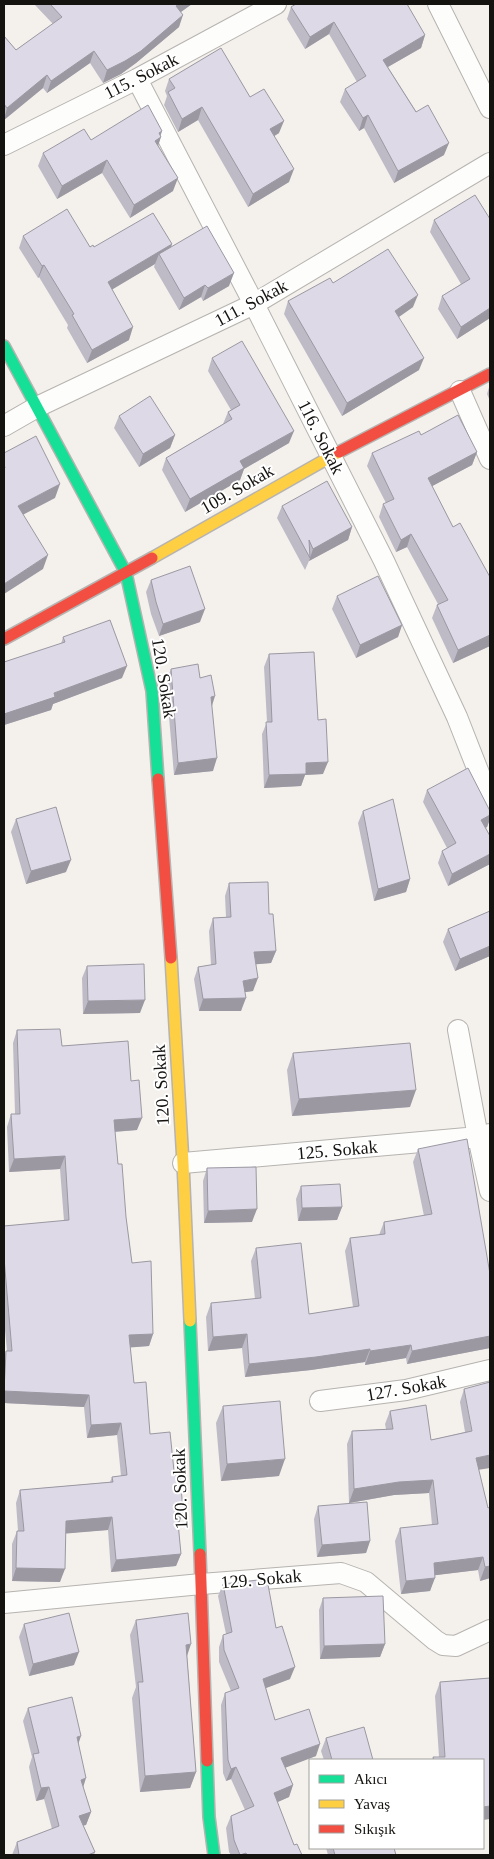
<svg xmlns="http://www.w3.org/2000/svg" width="494" height="1859" font-family="'Times New Roman',serif">
<style>
.lines{fill:none;stroke-linecap:round;stroke-linejoin:round}
.street-casing{stroke:#b6b3b0;stroke-width:22}
.fast-casing{stroke:#b6b3b0;stroke-width:14}
.slow-casing{stroke:#b6b3b0;stroke-width:14}
.jam-casing{stroke:#b6b3b0;stroke-width:14}
.street{stroke:#fdfdfc;stroke-width:20}
.fast{stroke:#16e098;stroke-width:11}
.slow{stroke:#ffcf43;stroke-width:11}
.jam{stroke:#f24e42;stroke-width:11}
.wall{fill:#bebbc7}
.shaded-wall{fill:#9b98a2}
.building{fill:#ddd9e7;stroke:#9b98a2}
.labels{text-anchor:middle;stroke-width:4;stroke-linejoin:round;paint-order:stroke}
.street-label{font-size:18px;fill:#151310;stroke:#fff}
</style>
<rect width="100%" height="100%" fill="#f4f1ec"/>
<g class="lines">
<defs>
<path id="street" d="M438,4L490,108
M137,79L254,304L384,561L457,717L490,801
M4,145L137,79L276,4
M460,391L490,459
M4,426L37,407L254,304L490,163
M458,1030L478,1137L490,1191
M183,1163L478,1137L490,1134
M320,1401L406,1390L490,1370
M4,1603L201,1584L341,1573L366,1582L435,1640L443,1645L456,1646L490,1630"/>
<path id="fast" d="M4,346L126,573L152,691L158,779
M190,1321L200,1554
M207,1761L209,1817L214,1855"/>
<path id="slow" d="M152,558L339,452
M171,958L183,1163L190,1321"/>
<path id="jam" d="M339,452L490,374
M4,639L152,558
M158,779L171,958
M200,1554L207,1761"/>
</defs>
<use href="#street" class="street-casing"/>
<use href="#fast" class="fast-casing"/>
<use href="#slow" class="slow-casing"/>
<use href="#jam" class="jam-casing"/>
<use href="#street" class="street"/>
<use href="#fast" class="fast"/>
<use href="#slow" class="slow"/>
<use href="#jam" class="jam"/>
</g>
<path class="wall" d="M34,4H192L181,12L179,27L136,63L121,74L103,83L90,63L47,93L43,88L4,120V36L16,50L53,24Z
M291,7L425,35L421,48L388,67L444,155L394,183L364,128L359,131L340,102L345,89L357,82L329,34L305,49L287,19Z
M169,79L250,97L279,133L274,136L289,182L248,207L198,120L178,132L164,105L167,96L165,91Z
M162,131L158,146L173,191L130,218L102,173L57,199L38,166L43,153L91,140Z
M490,219V318L457,339L438,309L442,296L461,284L430,232L434,220Z
M23,236L94,247L172,244L171,247L229,286L203,301L201,297L179,310L154,267L155,264L112,289L129,340L87,363L67,328L68,325L39,277L38,278L19,248Z
M333,283L413,307L399,317L419,370L342,416L284,314L288,301Z
M212,358L289,443L244,469L240,480L185,512L162,470L166,458L223,424L228,412L231,410L208,371Z
M490,384V401L487,394Z
M119,416L175,435L170,448L139,467L114,428Z
M421,435L477,452L472,465L432,486L453,527L490,577V646L453,663L432,618L437,605L438,604L407,547L396,552L379,517L383,504L386,503L367,466L372,453Z
M282,506L352,527L348,540L309,561L305,570L277,518Z
M151,580L200,622L159,636L151,614L146,592Z
M337,596L402,625L398,637L356,658L332,609Z
M63,637L122,678L53,704L51,710L4,725V662L61,644Z
M269,654L318,720L323,774L305,775L301,786L264,788L262,734L267,722L264,667Z
M171,669L200,678L212,706L213,771L174,775L166,682Z
M427,790L490,815V819L487,827L486,828L490,836V864L448,886L438,863L442,851L447,848L423,802Z
M363,811L410,879L406,892L374,901L358,823Z
M16,819L66,872L26,884L11,832Z
M229,883L269,914L276,951L271,963L256,964L253,991L245,992L241,1011H199L194,979L198,967L211,965L209,931L213,918L226,917L225,896Z
M490,911V956L455,971L443,942L448,929Z
M87,966L140,1013L83,1014L82,978Z
M17,1030L62,1046L131,1081L137,1130L115,1132L118,1164L132,1263L153,1334L149,1346L130,1347L134,1383L150,1434L174,1471L183,1511L179,1524H178L181,1554L176,1566L111,1572L108,1530L65,1533L60,1582L12,1581V1544L17,1531H18L16,1503L20,1490L110,1482L112,1477L121,1476L117,1435L87,1438L84,1407L4,1403V1356L6,1351H7L4,1320V1226L64,1221L60,1169L9,1172L7,1127L11,1114H15L13,1043Z
M293,1053L410,1107L292,1116L287,1070Z
M418,1149L490,1274V1348L407,1364L406,1358L365,1365V1362L311,1370L245,1377L242,1348L208,1351L206,1317L211,1303L255,1299L251,1261L256,1248L309,1314L353,1307L345,1251L350,1238L379,1235L384,1222L424,1216L413,1162Z
M207,1168L252,1222L204,1223L203,1181Z
M301,1186L342,1207L337,1220L298,1221L296,1199Z
M464,1389L479,1470L490,1578L480,1581L478,1570L435,1575L430,1591L401,1594L395,1541L400,1528L432,1525L429,1493L394,1495L349,1503L347,1444L352,1431L386,1429L385,1424L390,1411L431,1440L465,1432L460,1402Z
M223,1406L279,1476L221,1481L216,1423Z
M318,1506L370,1541L366,1553L317,1557L314,1519Z
M223,1584L276,1628L290,1679L266,1688L275,1720L316,1756L285,1767L293,1785L289,1797L277,1802L294,1845L302,1855H231L229,1852L226,1828L231,1816L245,1810L231,1779L226,1781L223,1773L221,1705L225,1693L231,1691L219,1662V1647L223,1635L226,1634L218,1596Z
M323,1598L385,1644L380,1657L320,1659L319,1610Z
M136,1620L187,1655L196,1772L190,1788L140,1792L132,1698L136,1687L130,1635Z
M24,1624L74,1665L29,1676L19,1637Z
M490,1678L483,1760H432L433,1757H439L435,1696L440,1682Z
M28,1708L78,1743L83,1787L91,1812L86,1825H83L95,1852L94,1855H12L17,1842L52,1829L44,1799L36,1801L29,1767L32,1757L23,1721Z
M326,1738L373,1760H324L321,1751Z
M326,1848H394L396,1855H328Z"/>
<path class="shaded-wall" d="M179,4H192L171,19L176,6Z
M183,15L179,27L136,63L121,74L103,83L107,70Z
M334,22L329,34L305,49L310,37Z
M425,35L421,48L379,72L383,60Z
M94,51L90,63L47,93L51,81Z
M47,75L43,88L4,120L7,108Z
M202,107L198,120L178,132L182,119Z
M368,115L364,128L359,131L363,118Z
M284,121L279,133L265,142L270,129Z
M162,131L159,138L161,137L157,149L155,141L159,133Z
M449,143L444,155L394,183L398,171Z
M107,160L102,173L57,199L62,186Z
M294,169L289,182L248,207L253,194Z
M178,178L173,191L130,218L134,205Z
M172,244L167,257L159,254L155,264L103,295L108,282Z
M44,265L39,277L38,278L42,266Z
M234,273L229,286L203,301L208,288Z
M205,285L201,297L179,310L184,298Z
M418,295L413,307L390,323L395,311Z
M490,308V318L457,339L461,327Z
M133,327L129,340L87,363L92,350Z
M424,358L419,370L342,416L347,403Z
M294,431L289,443L244,469L240,480L185,512L190,499L240,461Z
M175,435L170,448L139,467L143,454Z
M477,452L472,465L423,491L428,478Z
M60,484L55,498L13,520L18,506Z
M352,527L348,540L309,561L313,549Z
M411,534L407,547L396,552L401,540Z
M48,555L43,569L4,594V584Z
M205,609L200,622L159,636L163,624Z
M402,625L398,637L356,658L360,645Z
M490,635V646L453,663L458,650Z
M127,666L122,678L53,704L51,710L4,725V714L54,693Z
M215,696L211,709V697Z
M217,758L213,771L174,775L178,763Z
M328,762L323,774L305,775L301,786L264,788L269,775L306,763Z
M490,815V819L487,827L476,832L481,820Z
M490,854V864L448,886L452,874Z
M71,860L66,872L26,884L31,871Z
M410,879L406,892L374,901L378,889Z
M490,946V956L455,971L460,959Z
M276,951L271,963L249,965L254,952Z
M258,978L253,991L239,993L243,981Z
M246,998L241,1011H199L203,999Z
M145,1000L140,1013L83,1014L88,1001Z
M416,1090L410,1107L292,1116L299,1099Z
M142,1118L137,1130L110,1132L114,1120Z
M65,1156L60,1169L9,1172L14,1159Z
M342,1207L337,1220L298,1221L302,1208Z
M257,1209L252,1222L204,1223L208,1211Z
M153,1334L149,1346L124,1348L129,1335Z
M247,1334L242,1348L208,1351L213,1337Z
M490,1336V1348L407,1364L412,1351Z
M411,1345L406,1358L365,1365L370,1351Z
M370,1349L365,1362L311,1370L245,1377L249,1364Z
M4,1391L89,1395L84,1407L4,1403Z
M121,1423L117,1435L87,1438L91,1425Z
M490,1455V1468L471,1471L476,1458Z
M285,1459L279,1476L221,1481L227,1464Z
M433,1480L429,1493L394,1495L349,1503L354,1489L399,1482Z
M183,1511L179,1524H172L177,1512Z
M112,1517L108,1530L61,1534L66,1521Z
M370,1541L366,1553L317,1557L322,1545Z
M181,1554L176,1566L111,1572L116,1560Z
M483,1557L478,1570L429,1576L434,1563Z
M490,1566V1578L480,1581L485,1567Z
M16,1568L65,1569L60,1582L12,1581Z
M435,1578L430,1591L401,1594L406,1581Z
M191,1644L186,1659V1645Z
M385,1644L380,1657L320,1659L324,1646Z
M79,1652L74,1665L29,1676L33,1664Z
M295,1667L290,1679L258,1691L263,1679Z
M81,1736L77,1748V1737Z
M320,1744L316,1756L277,1771L281,1758Z
M236,1767L231,1779L226,1781L231,1769Z
M196,1772L190,1788L140,1792L145,1776Z
M86,1778L82,1791L81,1780Z
M293,1785L289,1797L269,1806L274,1793Z
M49,1787L44,1799L36,1801L41,1788Z
M490,1806V1819L483,1820V1807Z
M91,1812L86,1825L75,1828L79,1816Z"/>
<path class="building" d="M50,4H179L176,6L183,15L141,51L125,61L107,70L94,51L51,81L47,75L7,108L4,104V36L16,50L62,17Z
M296,4H407L425,35L383,60L416,112L428,105L449,143L398,171L368,115L363,118L345,89L366,76L334,22L310,37L291,7Z
M221,48L250,97L264,89L284,121L270,129L294,169L253,194L202,107L182,119L168,92L175,88L169,79Z
M148,105L162,131L159,133L161,137L155,141L178,178L134,205L107,160L62,186L43,153L84,129L91,140Z
M475,195L490,219V308L461,327L442,296L470,279L434,220Z
M67,209L90,247L93,245L94,247L153,213L172,244L108,282L133,327L92,350L72,315L74,314L44,265L42,266L23,236Z
M207,226L234,273L208,288L205,285L184,298L159,254Z
M388,249L418,295L395,311L424,358L347,403L288,301L330,278L333,283Z
M242,341L294,431L240,461L244,468L190,499L166,458L232,419L228,412L240,405L212,358Z
M150,396L175,435L143,454L119,416Z
M458,415L477,452L428,478L453,527L460,523L490,577V635L458,650L437,605L448,600L411,534L401,540L383,504L394,499L372,453L419,431L421,435Z
M36,436L60,484L18,506L48,555L4,584V469L5,468L4,464V453Z
M327,481L352,527L313,549L309,540L310,558L282,506Z
M190,566L205,609L163,624L156,602L151,580Z
M378,576L402,625L360,645L337,596Z
M110,620L127,666L54,693L55,697L4,714V662L65,642L63,637Z
M314,652L318,720L326,719L328,762L306,763V774L269,775L266,722H272L269,654Z
M198,664L200,678L211,675L215,696L211,697L217,758L178,763L171,669Z
M468,768L490,811V815L481,820L490,836V854L452,874L442,851L456,843L427,790Z
M393,799L410,879L378,889L363,811Z
M56,807L71,860L31,871L16,819Z
M268,882L269,914H273L276,951L254,952L258,978L243,981L246,998L203,999L198,967L216,964L213,918L231,917L229,883Z
M490,911V946L460,959L448,929Z
M144,964L145,1000L88,1001L87,966Z
M60,1029L62,1046L128,1041L131,1081L139,1080L142,1118L114,1120L118,1164H122L126,1217L132,1263L151,1261L153,1334L129,1335L134,1383L146,1382L150,1434L170,1432L174,1471L180,1474L183,1511L177,1512L181,1554L116,1560L112,1517L66,1521L65,1569L16,1568L17,1531H24L20,1490L113,1482L112,1477L127,1475L121,1423L91,1425L89,1395L4,1391L6,1351H12L4,1258V1226L69,1220L65,1156L14,1159L11,1114H20L17,1030Z
M410,1043L416,1090L299,1099L293,1053Z
M467,1139L490,1274V1336L412,1351L411,1345L370,1351V1349L316,1357L249,1364L247,1334L213,1337L211,1303L261,1298L256,1248L301,1243L309,1314L359,1306L350,1238L385,1234L384,1222L432,1214L418,1149Z
M256,1167L257,1209L208,1211L207,1168Z
M340,1184L342,1207L302,1208L301,1186Z
M490,1382V1455L476,1458L488,1508L490,1507V1566L485,1567L483,1557L434,1563L435,1578L406,1581L400,1528L438,1524L433,1480L399,1482L354,1489L352,1431L393,1429L390,1411L426,1405L431,1440L472,1431L464,1389Z
M280,1401L285,1459L227,1464L223,1406Z
M367,1502L370,1541L322,1545L318,1506Z
M267,1579L276,1628L282,1626L295,1667L263,1679L275,1720L309,1709L320,1744L281,1758L293,1785L274,1793L294,1845L297,1844L302,1855H247L246,1853L240,1855L234,1840L231,1816L254,1806L236,1767L231,1769L228,1760L225,1693L239,1688L224,1650L223,1635L232,1632L223,1584Z
M383,1596L385,1644L324,1646L323,1598Z
M69,1613L79,1652L33,1664L24,1624Z
M188,1613L191,1644L186,1645L196,1772L145,1776L138,1682H143L136,1620Z
M490,1678V1806L483,1807V1760H434L433,1757H445L440,1682Z
M72,1697L81,1736L77,1737L86,1778L81,1780L91,1812L79,1816L95,1852L88,1855H19L17,1842L59,1826L49,1787L41,1788L33,1754L39,1753L28,1708Z
M364,1727L373,1760H332L326,1738Z
M333,1848H394L396,1855H335Z"/>
<g class="labels">
<g class="street-label">
<text transform="translate(141 76) rotate(-27)" y="6">115. Sokak</text>
<text transform="translate(251 303) rotate(-28)" y="6">111. Sokak</text>
<text transform="translate(321 437) rotate(63)" y="6">116. Sokak</text>
<text transform="translate(237 489) rotate(-30)" y="6">109. Sokak</text>
<text transform="translate(164 678) rotate(81)" y="6">120. Sokak</text>
<text transform="translate(161 1085) rotate(-93)" y="6">120. Sokak</text>
<text transform="translate(337 1150) rotate(-5)" y="6">125. Sokak</text>
<text transform="translate(406 1388) rotate(-10)" y="6">127. Sokak</text>
<text transform="translate(180 1489) rotate(-92)" y="6">120. Sokak</text>
<text transform="translate(261 1579) rotate(-5)" y="6">129. Sokak</text>
</g>
</g>
<rect width="494" height="1859" fill="none" stroke="#151310" stroke-width="10"/>
<rect x="309" y="1759" width="175" height="90" fill="#ffffff" stroke="#a1a19f"/>
<rect x="319" y="1775" width="25" height="8" fill="#16e098" stroke="#a1a19f"/>
<text x="354" y="1784" font-size="15" fill="#151310">Akıcı</text>
<rect x="319" y="1800" width="25" height="8" fill="#ffcf43" stroke="#a1a19f"/>
<text x="354" y="1809" font-size="15" fill="#151310">Yavaş</text>
<rect x="319" y="1825" width="25" height="8" fill="#f24e42" stroke="#a1a19f"/>
<text x="354" y="1834" font-size="15" fill="#151310">Sıkışık</text>
</svg>
